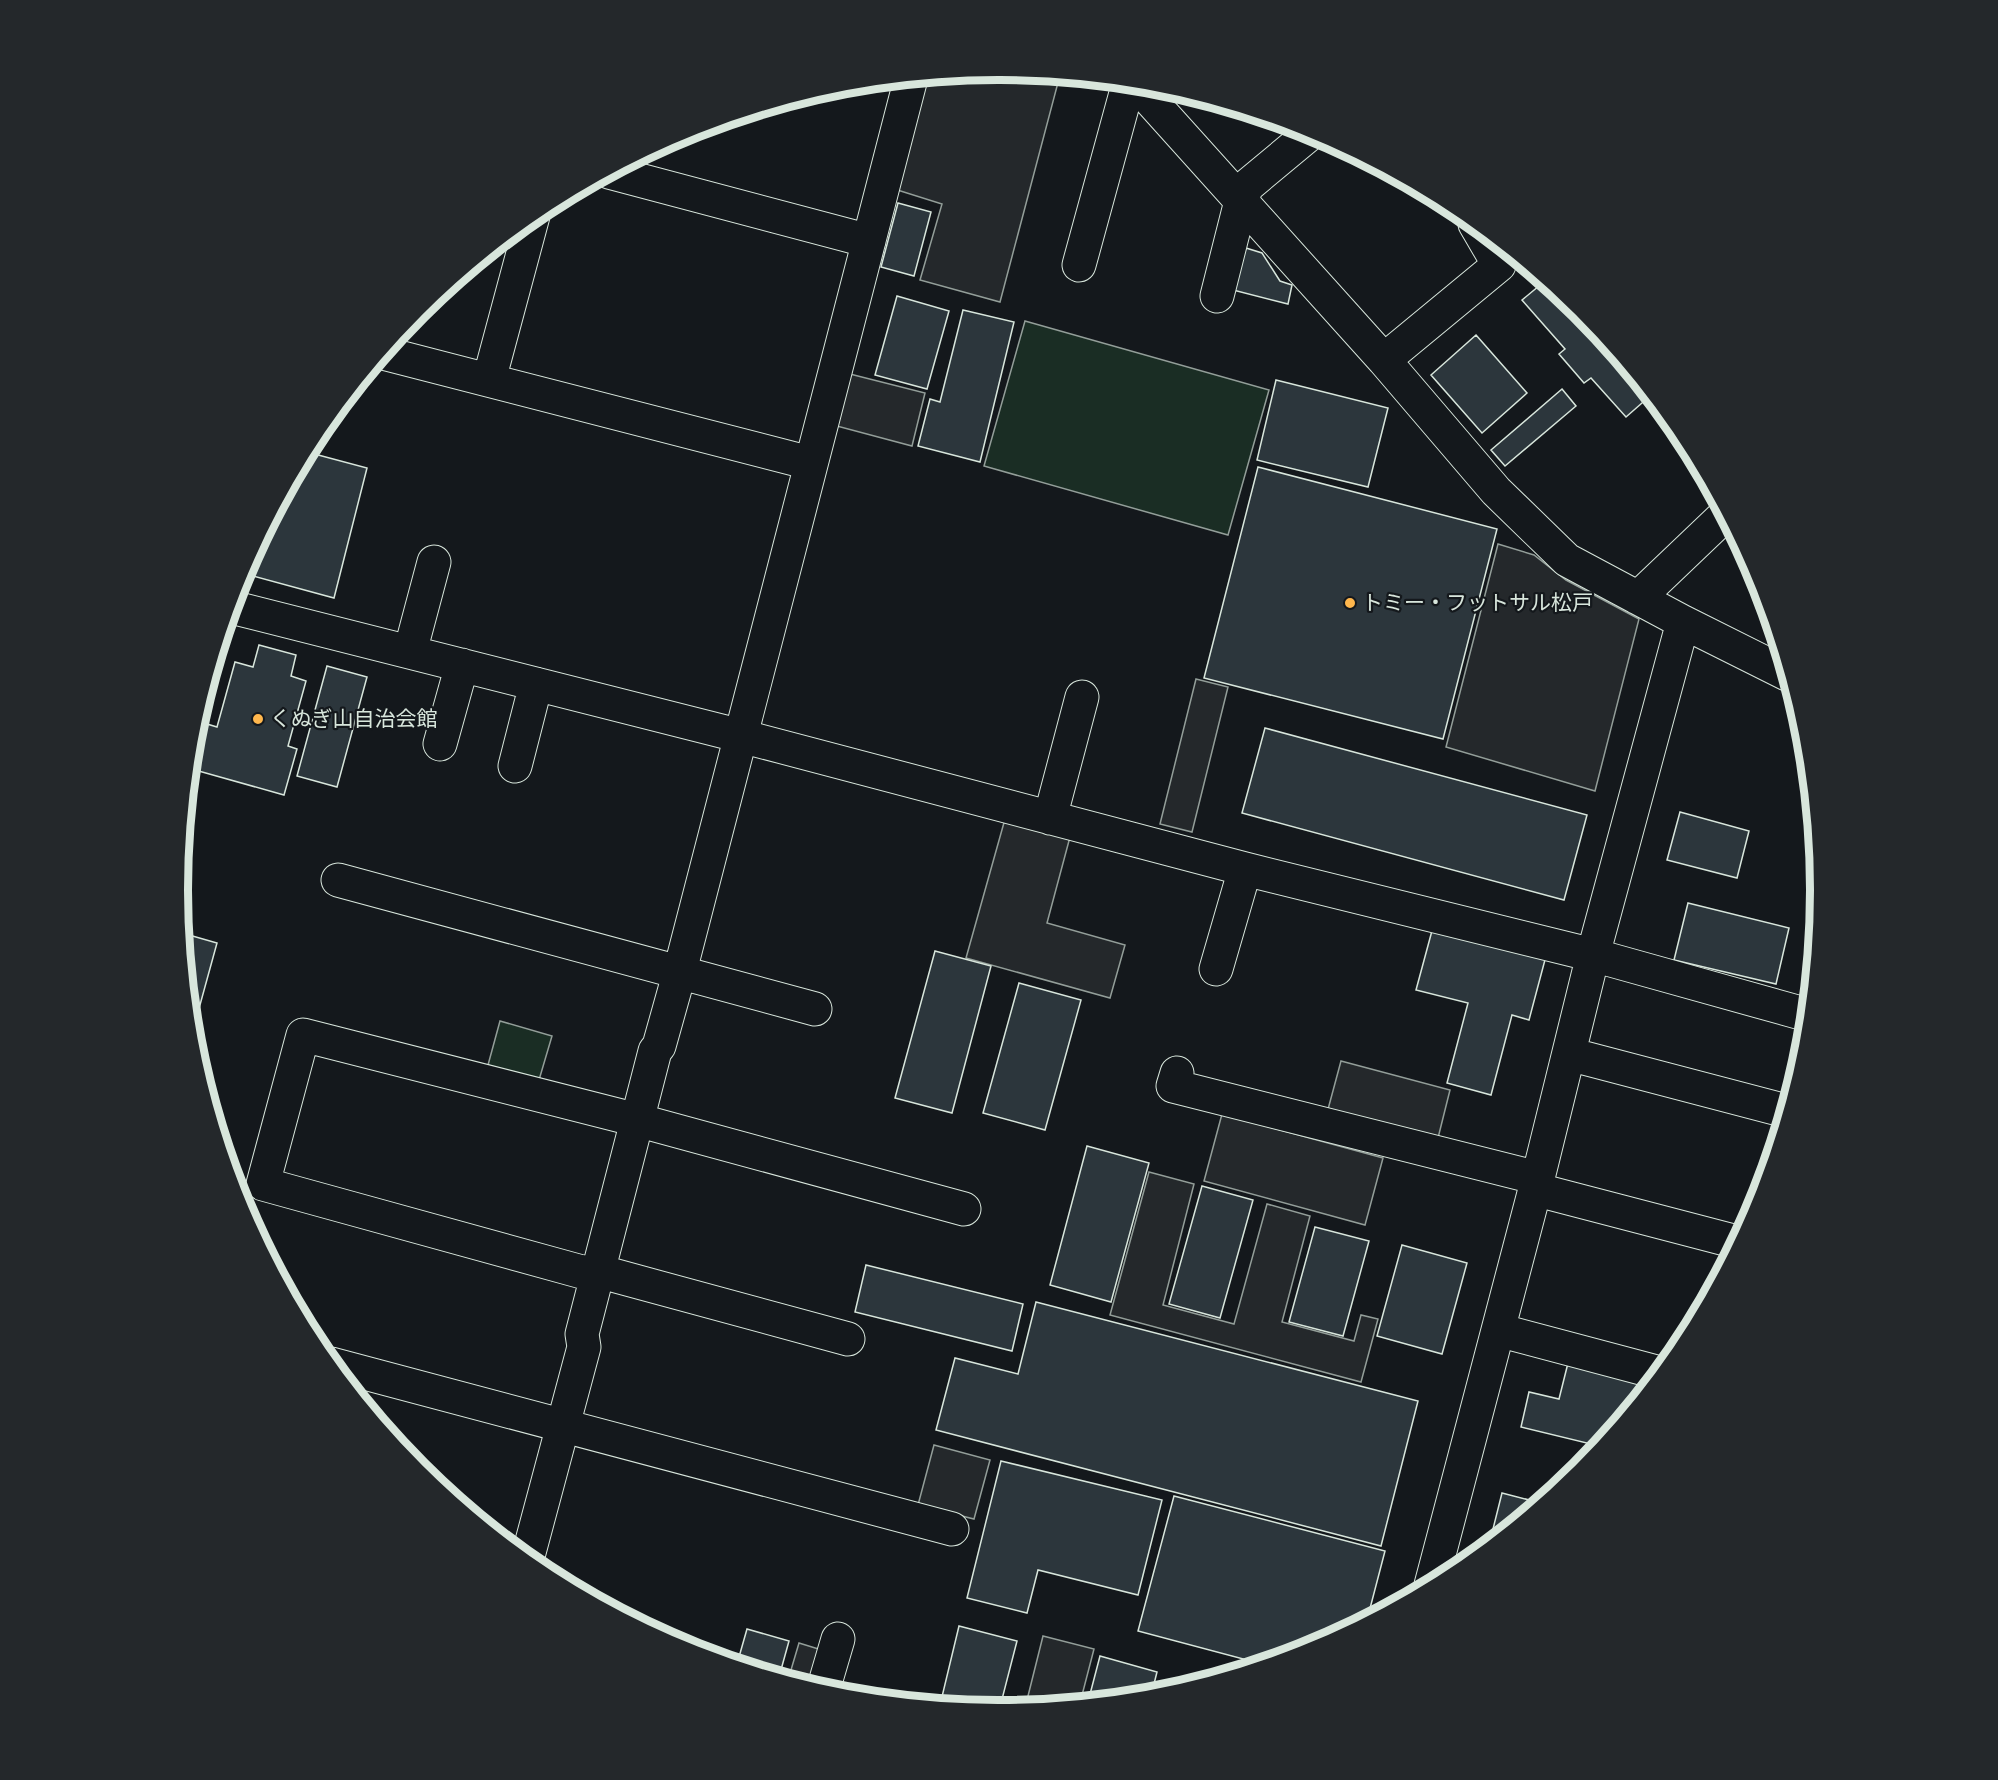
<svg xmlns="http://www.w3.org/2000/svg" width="1998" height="1780" font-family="Lato,'Noto Sans JP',sans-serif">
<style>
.green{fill:#1a2d24;stroke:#939e99;stroke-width:1.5}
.parking{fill:#24282b;stroke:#939e99;stroke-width:1.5}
.building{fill:#2c363c;stroke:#d8e6dc;stroke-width:1.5}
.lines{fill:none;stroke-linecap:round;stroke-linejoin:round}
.minor-casing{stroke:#d8e6dc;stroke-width:35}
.minor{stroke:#14181c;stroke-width:33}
.poi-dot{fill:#ffb74d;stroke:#14181c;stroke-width:2}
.labels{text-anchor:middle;stroke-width:4.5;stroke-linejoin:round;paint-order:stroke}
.poi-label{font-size:21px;fill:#d8e6dc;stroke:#14181c;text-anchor:start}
.rim{fill:none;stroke:#d8e6dc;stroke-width:8}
</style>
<rect width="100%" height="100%" fill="#14181c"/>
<path class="green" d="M1025,321L1269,390L1228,535L984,466Z
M500,1021L552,1036L539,1080L488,1065Z"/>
<path class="parking" d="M999,69L1060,75L1000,302L920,280L942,204L891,188L920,77Z
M846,373L925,393L912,446L833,425Z
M1498,544L1534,555L1566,580L1639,619L1595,791L1446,747Z
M213,666L221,668L196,758L191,756L194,729Z
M1196,679L1228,687L1192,832L1160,824Z
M1005,819L1070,837L1047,923L1125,945L1110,998L966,958Z
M1341,1061L1450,1090L1437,1142L1327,1113Z
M1222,1114L1383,1158L1365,1225L1204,1181Z
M1149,1172L1194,1184L1163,1305L1234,1324L1267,1204L1310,1216L1282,1322L1354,1341L1361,1315L1378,1319L1361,1382L1110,1315Z
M934,1445L990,1460L974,1519L918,1505Z
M1043,1636L1094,1649L1080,1703L1025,1708Z
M799,1643L825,1651L814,1688L788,1680Z"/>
<path class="building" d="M898,203L931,212L914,276L881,267Z
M1246,248L1262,253L1280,281L1292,285L1288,304L1233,290Z
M1545,281L1580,310L1650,396L1626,417L1591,378L1584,383L1559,354L1565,349L1522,300Z
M897,296L949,311L927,389L875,375Z
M963,310L1014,322L980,462L918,446L930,399L940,402Z
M1476,335L1527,393L1482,433L1431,375Z
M1276,380L1388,408L1368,487L1257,460Z
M1562,389L1576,406L1505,466L1491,450Z
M307,452L367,468L334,598L242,573Z
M1258,467L1497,529L1443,739L1204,678Z
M259,645L296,655L291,676L306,681L288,746L297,749L284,795L195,770L207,724L217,727L235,662L253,667Z
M327,666L367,677L337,787L297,776Z
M1265,728L1587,815L1564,900L1242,813Z
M1680,812L1749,831L1737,878L1667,860Z
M1688,903L1789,928L1776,984L1674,960Z
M1433,927L1546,956L1529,1020L1512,1015L1491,1095L1447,1083L1468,1003L1416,990Z
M182,933L217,943L192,1034Z
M935,951L991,966L952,1113L895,1098Z
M1019,983L1081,1000L1045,1130L983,1113Z
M1087,1146L1149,1163L1111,1302L1050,1285Z
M1202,1186L1253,1200L1220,1318L1169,1304Z
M1315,1227L1369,1241L1343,1336L1289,1322Z
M1402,1245L1467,1263L1442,1354L1377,1336Z
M866,1265L1023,1304L1012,1351L855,1312Z
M1036,1302L1418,1401L1381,1546L936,1430L955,1358L1018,1374Z
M1569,1359L1654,1380L1599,1446L1521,1427L1529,1392L1559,1399Z
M1001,1461L1162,1500L1138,1595L1038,1570L1027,1613L967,1598Z
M1502,1493L1541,1503L1489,1545Z
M1174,1496L1385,1551L1367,1620L1313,1649L1262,1664L1138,1631Z
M959,1626L1017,1641L999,1711L940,1705Z
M747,1629L789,1641L779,1677L737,1664Z
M1100,1656L1157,1672L1151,1696L1088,1702Z"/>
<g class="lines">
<defs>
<path id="minor" d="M1134,82L1384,360L1496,491L1567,560L1683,622L1787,674
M609,172L869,241
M1079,265L1129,82
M1217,296L1241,201L1247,186L1313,131
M383,353L810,463
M1384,360L1499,265L1475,224
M489,380L533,216
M1638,598L1725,515
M231,607L741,736L1245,869L1593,955L1808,1015
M410,652L434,562
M440,744L462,665
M515,766L536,684
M1050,818L1082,697
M338,880L815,1009
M1216,969L1245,869
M1569,1054L1786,1111
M1177,1073L1173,1086L1538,1178
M1534,1189L1737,1242
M1498,1330L1660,1373
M848,1339L598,1271L582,1272L263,1184L303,1035L637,1120L964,1209
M331,1364L952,1529
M527,1560L584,1347L582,1334L655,1051L659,1046L680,971L911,78
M1431,1585L1538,1178L1593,955L1683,622
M823,1690L838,1639"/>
</defs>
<use href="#minor" class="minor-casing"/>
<use href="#minor" class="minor"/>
</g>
<g class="poi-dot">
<circle cx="1350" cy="603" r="6"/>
<circle cx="258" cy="719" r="6"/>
</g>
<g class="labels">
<g class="poi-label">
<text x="1362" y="610">トミー・フットサル松戸</text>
<text x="270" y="726">くぬぎ山自治会館</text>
</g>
</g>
<path d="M0 0H1998V1780H0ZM998 80H1000A810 810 0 0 1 1810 890V890A810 810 0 0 1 1000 1700H998A810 810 0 0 1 188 890V890A810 810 0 0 1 998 80Z" fill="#24282b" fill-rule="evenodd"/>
<path class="rim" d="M998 80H1000A810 810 0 0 1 1810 890V890A810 810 0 0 1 1000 1700H998A810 810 0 0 1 188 890V890A810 810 0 0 1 998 80Z"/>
</svg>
